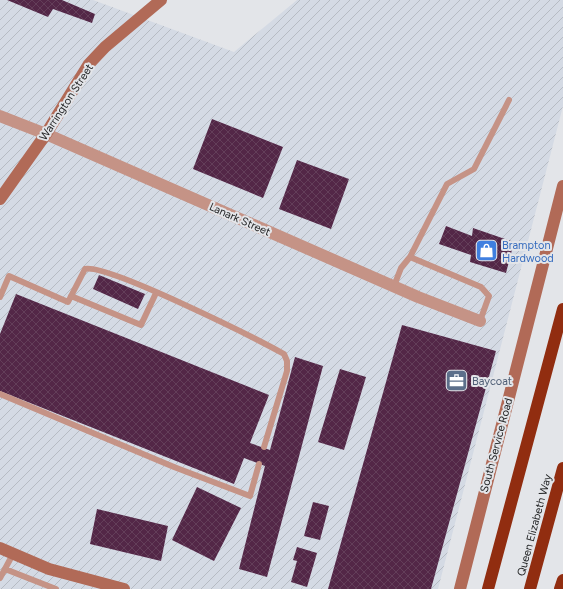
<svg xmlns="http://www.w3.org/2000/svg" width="563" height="589" font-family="Figtree,sans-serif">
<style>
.industrial{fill:url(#industrial-furrows)}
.building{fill:url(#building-cross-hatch)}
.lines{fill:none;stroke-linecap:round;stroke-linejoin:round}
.lane{stroke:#c59386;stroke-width:6}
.street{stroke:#c59386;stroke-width:12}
.secondary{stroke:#b16a57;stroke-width:12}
.highway{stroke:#912d10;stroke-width:12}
.labels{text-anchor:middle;stroke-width:4;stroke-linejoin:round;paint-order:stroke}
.street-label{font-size:11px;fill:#232425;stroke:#e3e5e9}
.shop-label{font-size:11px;fill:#366cbe;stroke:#e3e5e9;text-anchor:start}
.service-label{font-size:11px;fill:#4e5e75;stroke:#e3e5e9;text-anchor:start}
</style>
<defs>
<pattern id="industrial-furrows" width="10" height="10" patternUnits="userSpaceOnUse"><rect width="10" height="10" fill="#d4dae4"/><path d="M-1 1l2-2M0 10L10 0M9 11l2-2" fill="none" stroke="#b6bbc3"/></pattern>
<pattern id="building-cross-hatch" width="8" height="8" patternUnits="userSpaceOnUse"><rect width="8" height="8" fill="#532747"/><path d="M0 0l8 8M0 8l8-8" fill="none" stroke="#633e59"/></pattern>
</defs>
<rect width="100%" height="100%" fill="#e3e5e9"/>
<path class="industrial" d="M0,0H93L234,52L297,0H563V106L438,589H0Z"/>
<path class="building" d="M7,0H62L95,14L92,23L53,9L48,17Z
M212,119L283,147L263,198L193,169Z
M297,160L349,179L331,229L279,209Z
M446,226L472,236L473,228L514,242L506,273L470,262L471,255L439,244Z
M99,275L145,294L138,309L93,289Z
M16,294L269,395L250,443L270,450L295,357L323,366L267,577L239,569L265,466L244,458L234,484L0,391V334Z
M402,325L496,351L431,589H328Z
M340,369L366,377L344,450L318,442Z
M197,487L241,508L214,561L172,540Z
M313,502L329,506L320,540L304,536Z
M97,509L168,526L161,561L90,544Z
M297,547L317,553L307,587L291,582L297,561L293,560Z"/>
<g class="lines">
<path class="lane" d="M410,257L481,287L489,296L480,321
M394,286L401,268L410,257L447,184L474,169L509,100
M71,296L141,325L156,293
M0,297L9,276L68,302L85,269C106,263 257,339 284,354L287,361V371L264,447
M0,394L174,467L250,496L259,464
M5,569L56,589
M0,578L13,554"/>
<path class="street" d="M0,116L46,134L418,297L480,321"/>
<path class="secondary" d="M0,199L46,134L89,64L105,47L161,0
M0,548L49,569L124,589
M460,589L563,186"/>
<path class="highway" d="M488,589L563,309
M530,589L563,468
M560,589L563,580"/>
</g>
<defs>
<symbol id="shop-square" viewBox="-11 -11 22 22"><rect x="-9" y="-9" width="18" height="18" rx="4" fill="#3f7fe0" stroke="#e3e5e9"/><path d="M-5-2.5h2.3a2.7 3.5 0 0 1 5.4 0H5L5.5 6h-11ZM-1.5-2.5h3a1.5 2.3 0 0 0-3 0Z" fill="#fff"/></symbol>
<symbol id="office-square" viewBox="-11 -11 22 22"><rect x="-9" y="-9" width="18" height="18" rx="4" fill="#5c6f8a" stroke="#e3e5e9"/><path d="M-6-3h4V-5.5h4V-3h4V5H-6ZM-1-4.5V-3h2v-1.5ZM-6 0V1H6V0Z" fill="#fff"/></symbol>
</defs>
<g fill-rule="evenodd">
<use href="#shop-square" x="474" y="238" width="25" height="25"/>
<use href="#office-square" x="444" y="368" width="25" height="25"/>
</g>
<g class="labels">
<g class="street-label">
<text transform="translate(66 102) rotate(-57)" y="4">Warrington Street</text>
<text transform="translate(240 219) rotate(24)" y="4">Lanark Street</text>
<text transform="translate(496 445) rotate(-75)" y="4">South Service Road</text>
<text transform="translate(534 525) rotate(-75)" y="4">Queen Elizabeth Way</text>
</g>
<g class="shop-label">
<text x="502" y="249">Brampton<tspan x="502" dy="13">Hardwood</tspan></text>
</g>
<g class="service-label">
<text x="472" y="385">Baycoat</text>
</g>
</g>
</svg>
